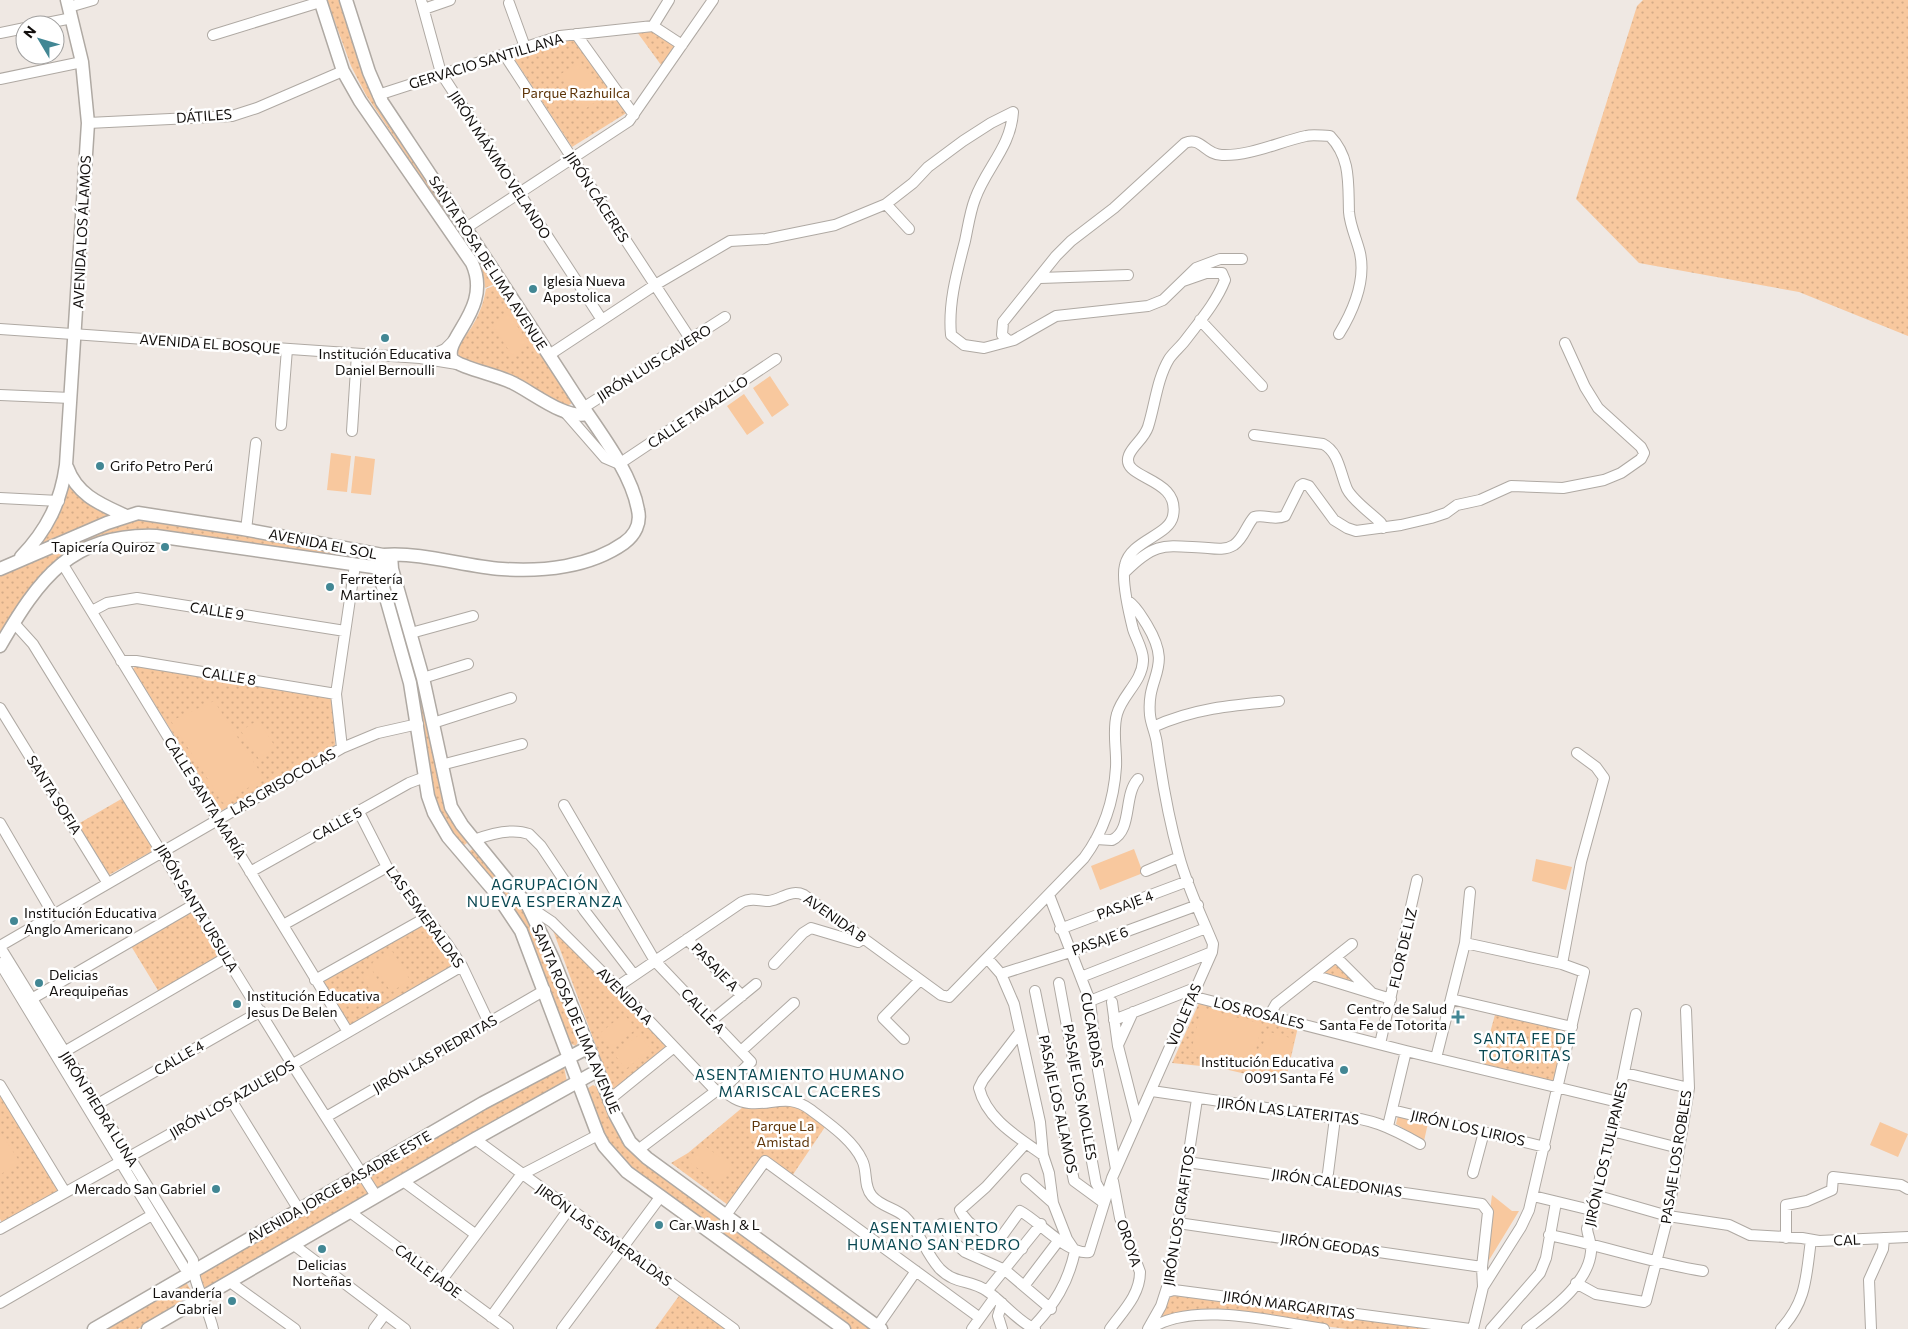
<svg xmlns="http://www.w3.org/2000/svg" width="1908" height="1329" font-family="Commissioner,sans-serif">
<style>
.grass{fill:url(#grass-dots)}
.garden{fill:#f8c89e}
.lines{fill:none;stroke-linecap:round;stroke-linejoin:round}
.minor-casing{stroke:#afa9a3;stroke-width:12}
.major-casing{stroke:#afa9a3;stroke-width:15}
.minor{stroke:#fff;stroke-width:10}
.major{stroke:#fff;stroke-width:12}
.poi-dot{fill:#428794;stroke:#fff;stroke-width:2}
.labels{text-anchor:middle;stroke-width:5;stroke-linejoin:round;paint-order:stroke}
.street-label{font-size:14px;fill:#120f0d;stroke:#fff}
.park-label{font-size:14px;fill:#5e3509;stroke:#fff}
.poi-label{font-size:14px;fill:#120f0d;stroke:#fff;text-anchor:start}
.neighbourhood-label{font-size:15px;letter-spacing:1px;fill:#094751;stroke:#fff}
</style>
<defs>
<pattern id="grass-dots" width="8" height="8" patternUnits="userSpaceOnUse" patternTransform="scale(1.25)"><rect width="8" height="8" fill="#f8c89e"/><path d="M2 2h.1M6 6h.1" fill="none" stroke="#d4ab87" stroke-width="1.8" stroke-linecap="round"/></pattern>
</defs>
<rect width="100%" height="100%" fill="#efe8e3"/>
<path class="grass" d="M327,0H343L367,81L497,283L485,288L484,278L477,260L366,95L351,66Z
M1643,0H1908V336L1799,292L1639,263L1576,199L1637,6Z
M654,29L680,45L664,69L637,32Z
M577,38L628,112L572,147L513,57Z
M498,284L571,396L572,403L564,408L502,371L460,359L456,347C472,330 482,312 486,289Z
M67,480L112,516L35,549Z
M137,518L376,557L375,562L154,532L80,547L0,638V572L58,547Z
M385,576H388L421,687L440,788L444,801L467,839V843L462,847L439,815Z
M136,665L334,696L335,746L221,811L133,669Z
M123,798L156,849L109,875L78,824Z
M474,848L519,903L546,955L578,1041L576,1046L569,1043L542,973L467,853Z
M192,910L220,957L159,992L131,946Z
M427,920L459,963L348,1028L319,981Z
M551,925L669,1046L613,1092Z
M1336,960L1363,988L1317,975Z
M1199,1003L1298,1027L1285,1083L1220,1068L1172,1063Z
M1496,1011L1566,1027L1554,1082L1481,1066Z
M558,1063L564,1067L567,1082L378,1191L367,1174Z
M593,1085L599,1088L620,1133L876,1329H851L631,1170L605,1140L585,1090Z
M0,1092L59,1190L2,1223L0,1219Z
M775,1103L801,1108L825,1127L792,1176L763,1156L728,1205L671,1163L688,1153L743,1107Z
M125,1163L132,1169L189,1262L188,1265Z
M359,1178L371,1196L206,1290L196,1272Z
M186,1282L193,1294L191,1298L138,1329H100Z
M681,1293L730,1329H655Z
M1172,1294L1440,1329H1347L1201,1310L1163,1318L1161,1315Z"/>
<path class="garden" d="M580,61L604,96L585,109L561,74Z
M509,314L529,344L512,355L492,325Z
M770,376L789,405L772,417L753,388Z
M744,394L764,423L747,435L727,406Z
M331,453L351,456L347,492L327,490Z
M355,456L375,459L371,495L351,493Z
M214,701L264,778L223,803L171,721Z
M258,720L276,748L259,759L241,731Z
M1134,849L1143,873L1100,890L1091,866Z
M1536,859L1572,867L1566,890L1532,881Z
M392,951L410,980L391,992L372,963Z
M372,970L383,989L373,995L362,976Z
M1201,1008L1262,1024L1252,1067L1191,1052Z
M624,1014L636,1029L611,1049L599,1034Z
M1267,1031L1294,1039L1283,1079L1255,1072Z
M639,1035L651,1049L626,1069L614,1054Z
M1398,1116L1428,1123L1424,1141L1396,1124Z
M1880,1122L1908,1134L1898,1157L1870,1145Z
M0,1132L20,1162L1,1174L0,1173Z
M702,1144L732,1166L719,1184L689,1162Z
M1492,1195L1512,1211H1519L1486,1265L1484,1259Z"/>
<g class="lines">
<defs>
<path id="minor" d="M421,0L441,73L602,320
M509,3L525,47
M69,7L93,0
M424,9L450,0
M37,25L72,18
M653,26L682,45
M0,33L25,28
M576,34L634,115
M213,35L320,2
M504,54L691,340
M0,79L82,62
M378,95L560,36L653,26L669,0
M88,123L232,116L257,108L343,71
M886,204L909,229
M466,228L629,121L713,0
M1040,278L1128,275
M1200,320L1262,386
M0,329L420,358L457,364
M1009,341L1002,335L1003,322L1056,256L1071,241L1114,208L1185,143C1201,136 1205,155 1222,155C1251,156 1278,142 1306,136C1313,134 1322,136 1330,136C1351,158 1348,183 1349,212C1350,226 1357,240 1360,253C1366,281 1353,311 1339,334
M549,355L655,285L730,241L766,239L835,225L886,204L913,183L928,167L963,141L991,123L1013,112C1011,147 986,168 975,199C970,212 968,227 965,241C957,272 948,303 951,335L964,345L984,348L1014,340L1056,316L1148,306L1163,300L1196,268L1220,259H1242
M424,358L445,349L454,340
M0,395L71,398
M583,408L725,317
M564,411L605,458L619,464L776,359
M281,425L287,349
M352,431L357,354
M1254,435L1323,444C1339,452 1340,473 1347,489C1353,501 1371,513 1381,523L1383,528
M0,498L59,501
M246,530L256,443
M62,563L348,1032
M1125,572C1157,540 1165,546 1208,548C1217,549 1226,550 1234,545C1244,538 1246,526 1254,517C1265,514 1274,521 1285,516L1300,486L1303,484L1309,486L1334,520L1347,528L1356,531L1401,525L1431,518L1446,513L1457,505L1480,500L1511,486L1563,488L1604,480L1621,473L1641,459L1644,453L1641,447L1598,408L1585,387L1565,343
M92,611L107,603L137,598L345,631
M14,623L33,644L292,1064L376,1196
M411,633L473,616
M121,661H136L336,694
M423,678L468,664
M0,708L107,882
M433,723L511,698
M1153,727C1194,708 1234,705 1279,701
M342,748L336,694L355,565
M441,765L522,744
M564,805L655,961L751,1062L722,1090L716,1091L638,1150
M359,812L387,867L448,945L462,966L489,1023
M0,823L53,914
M1096,839L1112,840C1133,830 1123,795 1138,779
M474,840C490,834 513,828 529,834L541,846L584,910L634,975
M1146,871L1179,857
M250,872L409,783L425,777
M1049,895L1090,1001L1098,1070L1116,1169
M528,906L552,922L617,987L716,1091
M283,925L387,867
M1060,929L1188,881
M687,939L742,996
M1465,943L1562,964L1584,972L1529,1210L1521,1227L1483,1287
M0,946L342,748L378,733L418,724
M0,947L193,1260C192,1283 208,1306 213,1329
M1336,957L1372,993
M987,958L1001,974L1014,1004L1040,1122L1043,1155L1049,1173L1053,1203L1067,1239L1075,1251C1068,1283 1055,1304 1032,1328
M0,963L184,1267L192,1272
M774,964L803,933L811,928L858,942L864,938
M1562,964L1581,862L1604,778L1596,767L1577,753
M1001,974L1070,952L1198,905
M1313,975L1391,999
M1081,977L1206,928
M315,980L427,917
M1059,983L1096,1183L1105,1199
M617,987L742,902C752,897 759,901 769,901C782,899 791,889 804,895L941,995L949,997L1084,858C1104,831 1114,800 1116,767C1117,750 1112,731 1117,714C1122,695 1142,682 1143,661C1144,651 1136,639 1133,629C1129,613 1121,580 1125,565C1131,540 1169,536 1173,516C1181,476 1119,480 1129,455C1133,445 1144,439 1148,427C1155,405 1157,379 1169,359C1173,353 1179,348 1184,342C1199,322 1216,303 1225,280L1222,273H1206L1183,281
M1035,991L1074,1181L1104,1203
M1191,996L1406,1051L1618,1102
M1451,999L1572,1027
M28,1001L195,904
M1090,1001L1212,952
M1112,1002L1118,1046L1137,1121
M1269,1016L1276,1004L1352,944
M712,1020L756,984
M1114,1020L1195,988
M1020,1032L983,1080L979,1088C987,1120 1018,1137 1043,1155
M904,1039L883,1018L920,980
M1380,1044L1417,880
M1118,1045L1133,1012
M741,1051L794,1003
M64,1052L227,957
M1436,1058L1465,943L1470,892
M1625,1073L1689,1088
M0,1085L65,1192
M722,1090C730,1096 738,1102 749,1103C771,1106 788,1092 811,1110C828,1123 853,1140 862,1160C868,1171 863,1186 872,1196C880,1206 895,1208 904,1216C920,1231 925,1253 940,1269C956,1285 970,1279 987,1291C1003,1302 1017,1321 1035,1329
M1152,1091L1335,1118C1365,1114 1395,1130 1420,1144
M610,1099L674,1047
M231,1100L299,1210
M96,1105L261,1011
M1392,1110L1545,1147
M326,1117L545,990
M1388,1126L1406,1051
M1612,1131L1679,1148
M475,1139L734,1329
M1187,1162L1482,1204L1488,1212L1482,1267L1483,1287L1473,1329
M1473,1173L1484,1132
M1026,1179L1053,1203
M403,1181L475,1234
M1325,1181L1328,1173L1335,1118
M1595,1195L1668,1216L1729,1225L1750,1235L1802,1238L1819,1241L1908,1237
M1533,1196L1591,1210
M350,1212L508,1329
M726,1215L765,1161L980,1318
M1178,1223L1482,1267
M941,1224L955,1243L965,1252L1005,1270L1051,1309
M0,1229L231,1100L462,966
M1549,1235C1601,1245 1651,1263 1703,1271
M1786,1238V1205L1807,1201L1832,1190L1833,1177L1901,1185L1908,1189
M999,1240L1020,1211C1038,1220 1069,1256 1089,1252L1112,1178L1212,952L1213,944C1201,915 1187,886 1179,856C1169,820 1162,781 1157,744C1156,734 1151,725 1150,715C1146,674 1174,670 1147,625C1141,616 1137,607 1128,601
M294,1245L405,1329
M1022,1249C1001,1240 970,1232 960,1210L986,1187L1026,1143
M441,1281L521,1175L598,1135
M230,1282L295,1329
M1576,1283L1596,1294L1644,1302L1646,1301L1668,1216L1689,1088L1686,1010
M1024,1286L1059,1240
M987,1291L1041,1224
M1167,1292L1174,1290L1470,1329
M0,1303L152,1215
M1002,1303L998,1316L1002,1329
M491,1317L569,1209
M877,1327L916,1271
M374,1329L385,1314
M562,1329L661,1196
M972,1329L995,1297
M1110,1329C1123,1311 1140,1295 1140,1272L1120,1218L1113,1181
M1148,1329L1161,1306L1170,1278L1197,1099
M1150,1329C1192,1300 1275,1322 1324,1329
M1491,1329L1540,1273L1546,1258L1556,1202
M1527,1329C1551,1310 1588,1284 1591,1252C1592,1243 1588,1237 1587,1229L1612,1131L1636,1014
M1781,1329C1807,1301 1806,1276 1811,1240
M1871,1329L1869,1280L1883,1249L1884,1238"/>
<path id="major" d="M320,0L343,71L360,101L472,263C493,309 442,339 452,359C460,368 498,375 513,383C532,392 566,420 587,414
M67,467C77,495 100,504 126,516
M383,555L380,569L381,580L410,683L428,796L434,813L448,837L495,892L521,931L598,1135L604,1146L627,1172L844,1329
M391,555L392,569L423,678L451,807L462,825L528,906L553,959L616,1116L630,1142L647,1158L881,1329
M21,557C47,530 61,502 66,465L88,123L82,62L67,0
M0,569L107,523L138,513L243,529L383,555C424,552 462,566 502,569C543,572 590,567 624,543C635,535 641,523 638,510C631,469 593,424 571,389C509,293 445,197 382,102L369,72L346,0
M0,646C39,579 71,533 156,536L387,569
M94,1329L483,1103L587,1048
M148,1329L475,1139L597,1071"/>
</defs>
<use href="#minor" class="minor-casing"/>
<use href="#major" class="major-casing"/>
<use href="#minor" class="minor"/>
<use href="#major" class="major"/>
</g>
<g class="poi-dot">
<circle cx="533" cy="289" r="5"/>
<circle cx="385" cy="338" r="5"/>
<circle cx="100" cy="466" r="5"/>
<circle cx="165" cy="547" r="5"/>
<circle cx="330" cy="587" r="5"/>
<circle cx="14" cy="921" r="5"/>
<circle cx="39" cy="983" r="5"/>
<circle cx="237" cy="1004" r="5"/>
<path d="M1455.5 1009.5h5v5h5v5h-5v5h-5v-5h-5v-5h5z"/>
<circle cx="1344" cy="1070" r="5"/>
<circle cx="216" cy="1189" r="5"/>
<circle cx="659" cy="1225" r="5"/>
<circle cx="322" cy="1249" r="5"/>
<circle cx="232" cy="1301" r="5"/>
</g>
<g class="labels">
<g class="street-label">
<text transform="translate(486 61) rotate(-17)" y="5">GERVACIO SANTILLANA</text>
<text transform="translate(204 116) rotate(-4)" y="5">DÁTILES</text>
<text transform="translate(500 165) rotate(57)" y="5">JIRÓN MÁXIMO VELANDO</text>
<text transform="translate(597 197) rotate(57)" y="5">JIRÓN CÁCERES</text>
<text transform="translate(82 232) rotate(-87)" y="5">AVENIDA LOS ÁLAMOS</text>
<text transform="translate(488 263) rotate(57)" y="5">SANTA ROSA DE LIMA AVENUE</text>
<text transform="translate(210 344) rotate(4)" y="5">AVENIDA EL BOSQUE</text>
<text transform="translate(654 363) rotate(-32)" y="5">JIRÓN LUIS CAVERO</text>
<text transform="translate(698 412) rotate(-34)" y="5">CALLE TAVAZLLO</text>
<text transform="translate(323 544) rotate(11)" y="5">AVENIDA EL SOL</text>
<text transform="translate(217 611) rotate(9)" y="5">CALLE 9</text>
<text transform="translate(229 676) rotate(9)" y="5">CALLE 8</text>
<text transform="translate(283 782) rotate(-30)" y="5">LAS GRISOCOLAS</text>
<text transform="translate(54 795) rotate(58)" y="5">SANTA SOFIA</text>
<text transform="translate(205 798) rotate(58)" y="5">CALLE SANTA MARÍA</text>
<text transform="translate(337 824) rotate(-29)" y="5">CALLE 5</text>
<text transform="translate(1125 905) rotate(-20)" y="5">PASAJE 4</text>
<text transform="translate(197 908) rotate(59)" y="5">JIRÓN SANTA URSULA</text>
<text transform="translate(425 917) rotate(54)" y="5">LAS ESMERALDAS</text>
<text transform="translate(835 918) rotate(35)" y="5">AVENIDA B</text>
<text transform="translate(1100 941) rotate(-20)" y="5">PASAJE 6</text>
<text transform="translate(1403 948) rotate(-77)" y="5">FLOR DE LIZ</text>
<text transform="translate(715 967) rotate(46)" y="5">PASAJE A</text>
<text transform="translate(625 996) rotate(46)" y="5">AVENIDA A</text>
<text transform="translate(703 1011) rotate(46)" y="5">CALLE A</text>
<text transform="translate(1259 1013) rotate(14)" y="5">LOS ROSALES</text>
<text transform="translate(1184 1015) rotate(-67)" y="5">VIOLETAS</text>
<text transform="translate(576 1019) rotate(67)" y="5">SANTA ROSA DE LIMA AVENUE</text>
<text transform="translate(1092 1030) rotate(80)" y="5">CUCARDAS</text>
<text transform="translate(435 1054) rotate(-30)" y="5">JIRÓN LAS PIEDRITAS</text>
<text transform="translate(179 1058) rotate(-30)" y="5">CALLE 4</text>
<text transform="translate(1080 1092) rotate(80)" y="5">PASAJE LOS MOLLES</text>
<text transform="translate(232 1099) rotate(-30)" y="5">JIRÓN LOS AZULEJOS</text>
<text transform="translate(1058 1104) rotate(78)" y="5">PASAJE LOS ALAMOS</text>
<text transform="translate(99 1109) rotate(58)" y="5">JIRÓN PIEDRA LUNA</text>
<text transform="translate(1288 1111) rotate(7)" y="5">JIRÓN LAS LATERITAS</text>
<text transform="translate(1468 1128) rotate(13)" y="5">JIRÓN LOS LIRIOS</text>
<text transform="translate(1606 1154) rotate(-77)" y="5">JIRÓN LOS TULIPANES</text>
<text transform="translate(1676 1157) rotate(-81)" y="5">PASAJE LOS ROBLES</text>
<text transform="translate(1337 1183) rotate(8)" y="5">JIRÓN CALEDONIAS</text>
<text transform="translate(339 1187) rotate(-30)" y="5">AVENIDA JORGE BASADRE ESTE</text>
<text transform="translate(1179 1216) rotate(-81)" y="5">JIRÓN LOS GRAFITOS</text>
<text transform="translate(604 1235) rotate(36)" y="5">JIRÓN LAS ESMERALDAS</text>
<text transform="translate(1847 1240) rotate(-2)" y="5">CAL</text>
<text transform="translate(1129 1243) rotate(71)" y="5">OROYA</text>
<text transform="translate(1330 1245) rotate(8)" y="5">JIRÓN GEODAS</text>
<text transform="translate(428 1271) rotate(37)" y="5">CALLE JADE</text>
<text transform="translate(1289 1305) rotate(8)" y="5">JIRÓN MARGARITAS</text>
</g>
<g class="park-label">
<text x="576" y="98">Parque Razhuilca</text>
<text x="783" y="1131">Parque La<tspan x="783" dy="16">Amistad</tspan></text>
</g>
<g class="poi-label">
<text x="543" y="286">Iglesia Nueva<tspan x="543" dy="16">Apostolica</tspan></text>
<text x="385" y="359" text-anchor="middle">Institución Educativa<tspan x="385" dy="16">Daniel Bernoulli</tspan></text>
<text x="110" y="471">Grifo Petro Perú</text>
<text x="155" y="552" text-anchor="end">Tapicería Quiroz</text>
<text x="340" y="584">Ferretería<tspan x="340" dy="16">Martinez</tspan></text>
<text x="24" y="918">Institución Educativa<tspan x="24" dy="16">Anglo Americano</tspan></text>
<text x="49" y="980">Delicias<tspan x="49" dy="16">Arequipeñas</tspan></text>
<text x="247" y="1001">Institución Educativa<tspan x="247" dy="16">Jesus De Belen</tspan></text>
<text x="1447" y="1014" text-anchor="end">Centro de Salud<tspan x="1447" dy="16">Santa Fe de Totorita</tspan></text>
<text x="1334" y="1067" text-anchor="end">Institución Educativa<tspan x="1334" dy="16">0091 Santa Fé</tspan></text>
<text x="206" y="1194" text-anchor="end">Mercado San Gabriel</text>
<text x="669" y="1230">Car Wash J &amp; L</text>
<text x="322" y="1270" text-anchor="middle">Delicias<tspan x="322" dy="16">Norteñas</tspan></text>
<text x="222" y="1298" text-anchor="end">Lavandería<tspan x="222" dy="16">Gabriel</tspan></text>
</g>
<g class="neighbourhood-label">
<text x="545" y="890">AGRUPACIÓN<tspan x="545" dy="17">NUEVA ESPERANZA</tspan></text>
<text x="1525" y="1044">SANTA FE DE<tspan x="1525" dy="17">TOTORITAS</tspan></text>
<text x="800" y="1080">ASENTAMIENTO HUMANO<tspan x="800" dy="17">MARISCAL CACERES</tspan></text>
<text x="934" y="1233">ASENTAMIENTO<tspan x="934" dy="17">HUMANO SAN PEDRO</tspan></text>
</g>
</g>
<g transform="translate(40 40) rotate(308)"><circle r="24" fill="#ffffff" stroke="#a09f9e"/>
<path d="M0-4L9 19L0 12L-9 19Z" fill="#428794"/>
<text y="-8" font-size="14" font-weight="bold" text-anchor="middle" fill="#120f0d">N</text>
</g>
</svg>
